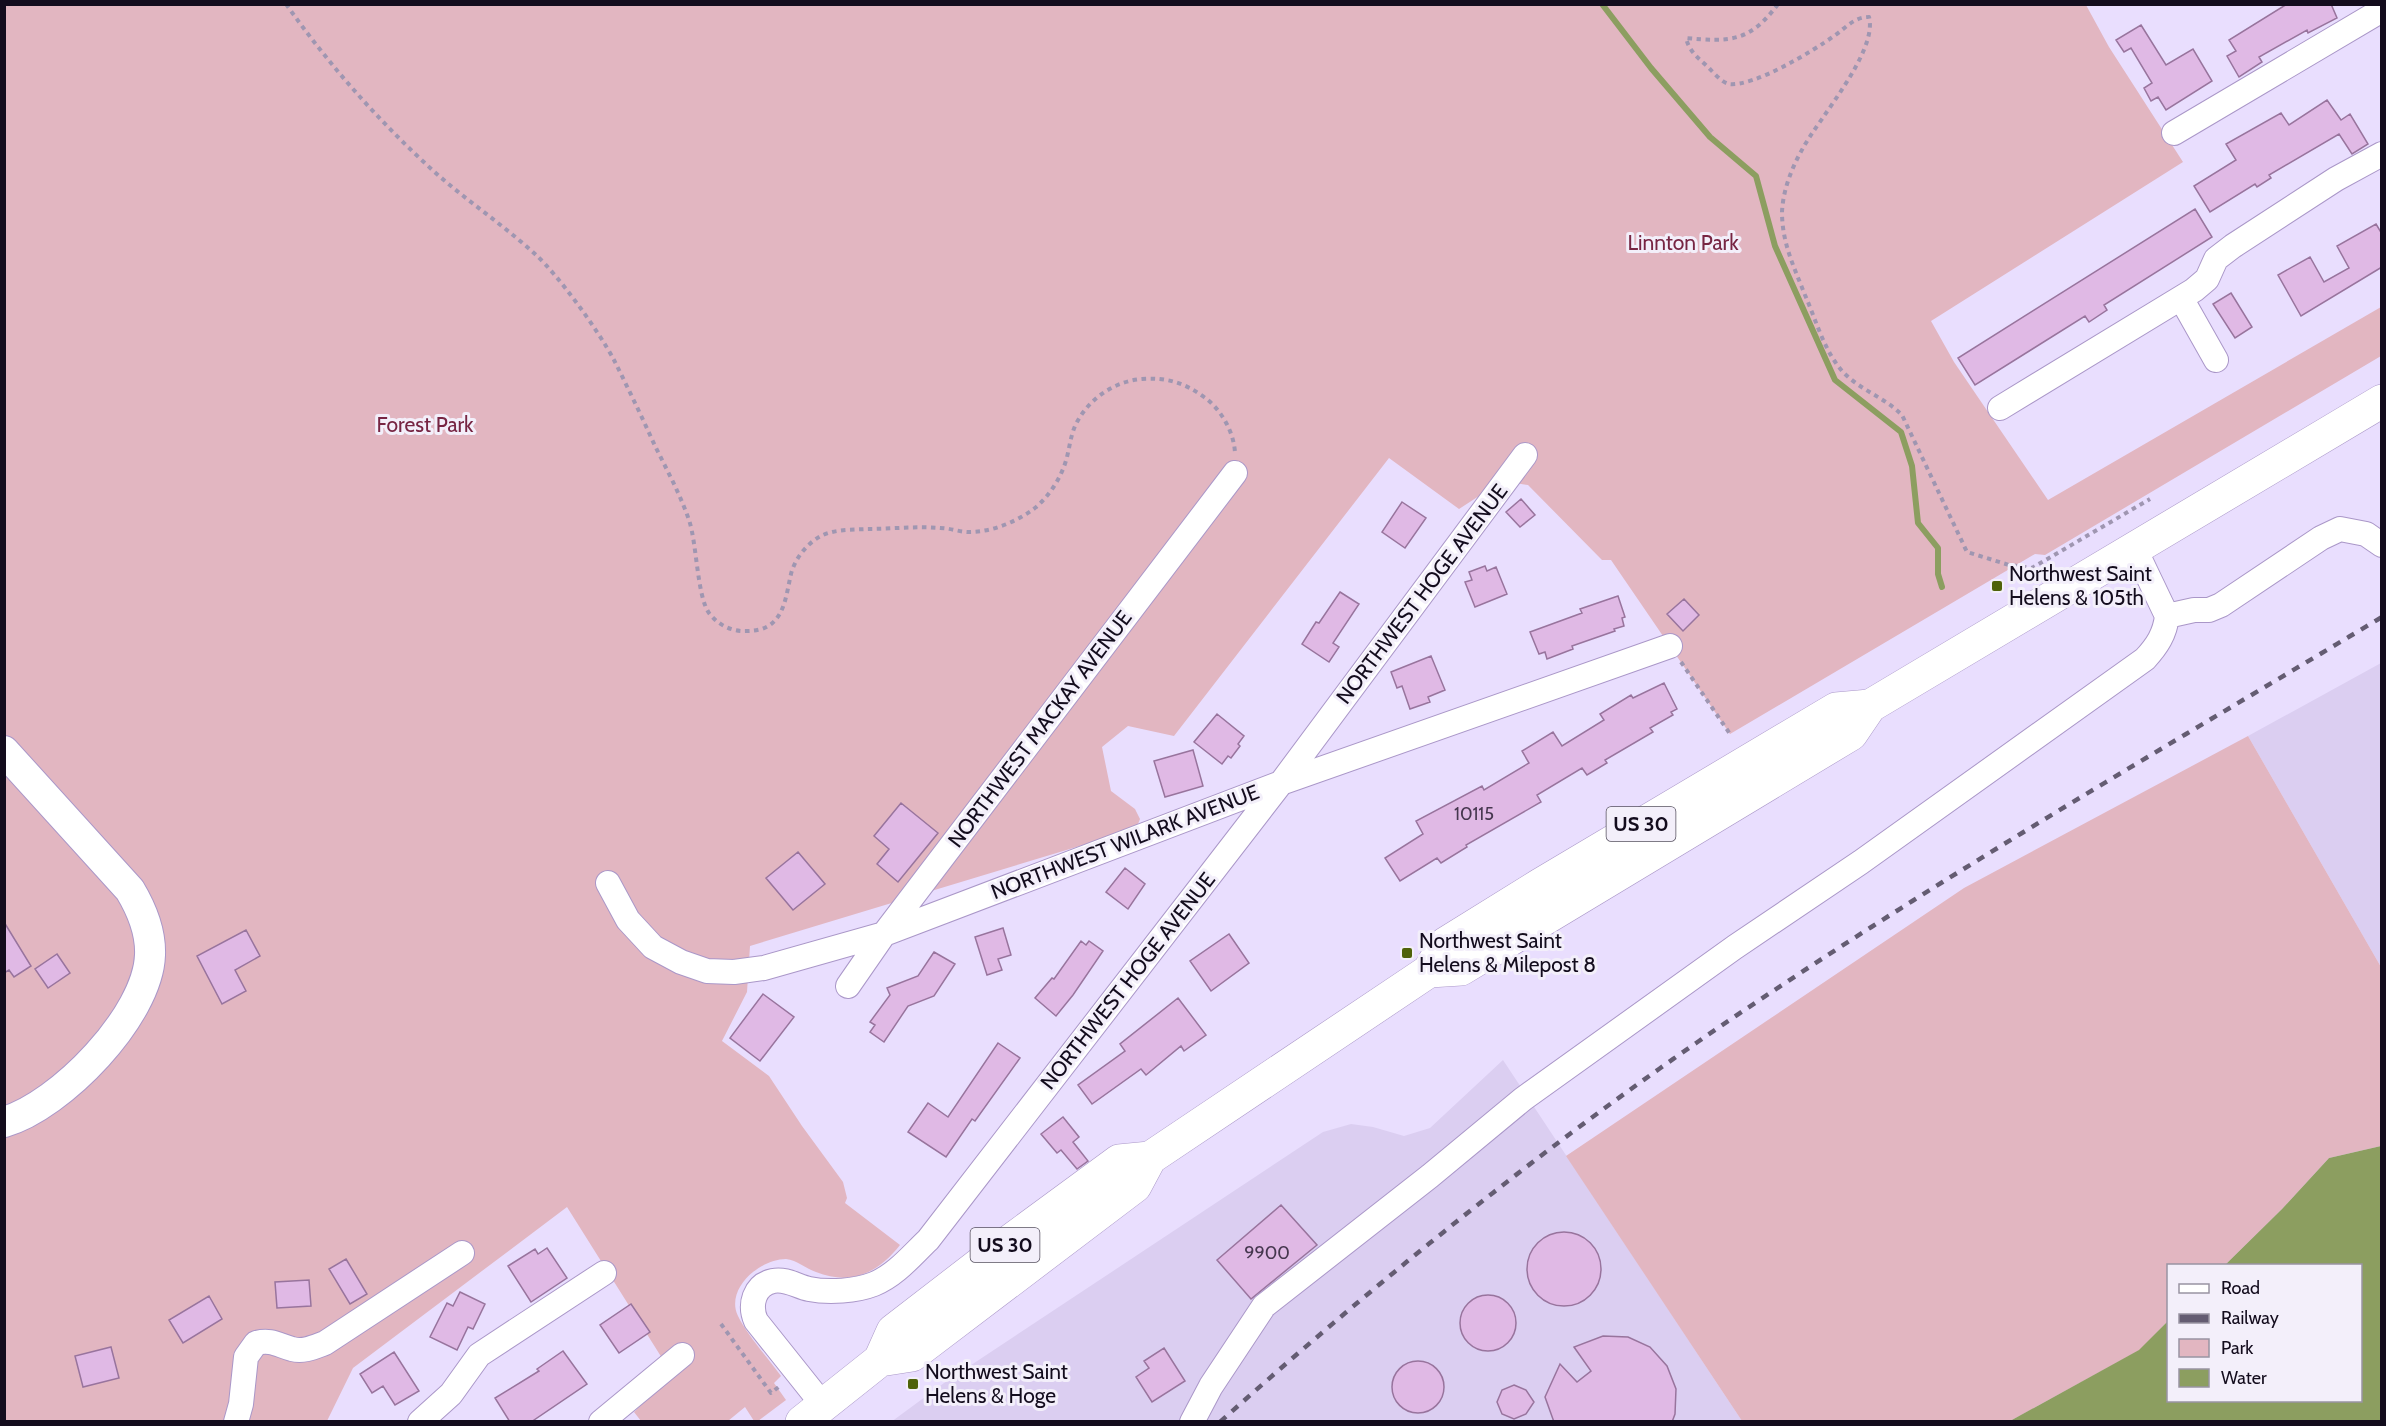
<svg xmlns="http://www.w3.org/2000/svg" width="2386" height="1426" font-family="Cabin,sans-serif">
<style>
.built{fill:#dbcef1}
.green{fill:#e2b6c1}
.water{fill:#8c9e60}
.lines{fill:none;stroke-linecap:round;stroke-linejoin:round}
.stream{stroke:#8c9e60;stroke-width:6}
.building{fill:#e0b9e5;stroke:#98749d;stroke-width:1.5}
.minor-casing{stroke:#aa97c8;stroke-width:26}
.major-casing{stroke:#aa97c8;stroke-width:32}
.highway-casing{stroke:#aa97c8;stroke-width:34}
.path{stroke:#9f96b1;stroke-width:4;stroke-dasharray:4.5 4.5;stroke-linecap:butt}
.minor{stroke:#fff;stroke-width:24}
.major{stroke:#fff;stroke-width:30}
.highway{stroke:#fff;stroke-width:33}
.rail{stroke:#645c72;stroke-width:4.5;stroke-dasharray:8 8;stroke-linecap:butt}
.poi-dot{fill:#4f6209;stroke:#f3effa;stroke-width:2}
.labels{text-anchor:middle;stroke-width:6;stroke-linejoin:round;paint-order:stroke}
.number-label{font-size:18px;fill:#46374f}
.shield{fill:#f3effa;stroke:#56505f;stroke-width:1.5}
.shield-label{font-size:20px;font-weight:bold;fill:#130c1d}
.park-label{font-size:21px;fill:#772543;stroke:#f3effa}
.poi-label{font-size:21px;fill:#130c1d;stroke:#f3effa;text-anchor:start}
.street-label{font-size:21px;fill:#130c1d;stroke:#f3effa}
</style>
<rect width="100%" height="100%" fill="#e9defe"/>
<path class="built" d="M2381,663V967L2248,736Z
M1503,1060L1742,1421L891,1422L944,1383L1323,1132L1351,1124L1373,1127L1404,1136L1430,1128Z"/>
<path class="green" d="M5,5H2086L2109,47L2183,162L1931,321L1954,362L2048,500L2381,307V356L2045,555L2035,554L1730,734L1611,560H1602L1528,485L1502,481L1459,509L1389,458L1174,736L1128,726L1102,747L1111,791L1135,809L1140,819L1136,829L750,946L747,992L722,1041L769,1076L802,1126L843,1182L847,1198L845,1203L900,1245C878,1273 851,1286 816,1272C806,1269 797,1260 786,1259C774,1259 762,1265 753,1272C740,1282 730,1300 738,1316C747,1335 769,1359 781,1376L774,1383L786,1400L758,1421H754L745,1407L728,1421H641L634,1412L641,1405L639,1403L672,1374L567,1207L353,1368L327,1421L5,1422Z
M2248,736L2381,967V1146L2329,1158L2282,1209L2225,1265L2168,1266V1321L2140,1350L2010,1421H1742L1566,1156L1964,888Z"/>
<path class="water" d="M2381,1146V1421H2010L2139,1350L2168,1321V1400H2360V1266L2225,1265L2282,1209L2329,1158Z"/>
<g class="lines">
<path class="stream" d="M1602,4L1651,68L1710,137L1756,176L1775,246L1835,380L1901,432L1912,466L1918,523L1938,548V574L1942,587"/>
</g>
<path class="building" d="M2287,4H2331L2337,18L2308,33L2307,30L2259,57L2262,62L2239,77L2227,56L2236,51L2229,40Z
M2141,25L2166,65L2193,49L2212,81L2166,110L2158,97L2151,101L2144,88L2152,83L2131,48L2124,52L2116,40Z
M2327,100L2341,120L2350,114L2368,144L2352,154L2339,134L2269,175L2271,178L2257,187L2255,184L2210,212L2194,186L2236,160L2226,144L2281,113L2289,125Z
M2195,209L2212,237L2104,305L2107,310L2089,322L2085,316L1975,385L1958,358Z
M2376,224L2382,234V267L2301,316L2278,275L2310,257L2324,282L2349,268L2337,246Z
M2231,293L2252,327L2235,338L2213,304Z
M1521,499L1535,515L1520,527L1506,512Z
M1402,502L1426,518L1405,548L1382,532Z
M1485,566L1487,571L1496,567L1507,594L1475,607L1465,582L1472,580L1469,572Z
M1340,592L1359,604L1333,643L1339,647L1329,662L1302,644L1316,622L1319,623Z
M1618,596L1625,617L1622,618L1624,626L1614,629L1615,631L1572,646L1573,649L1547,659L1545,652L1539,654L1530,632L1582,613L1580,609Z
M1684,599L1699,615L1683,631L1667,614Z
M1431,656L1445,690L1428,697L1430,702L1410,709L1402,686L1397,688L1391,672Z
M1664,683L1677,709L1671,712L1673,715L1650,728L1653,732L1605,760L1607,763L1587,775L1582,768L1537,795L1541,802L1466,845L1467,847L1441,863L1437,858L1400,881L1385,858L1423,834L1416,821L1482,786L1484,790L1529,763L1522,751L1553,732L1562,746L1604,720L1600,714L1631,695L1633,698Z
M1217,714L1244,736L1238,744L1240,746L1231,758L1228,756L1222,764L1194,742Z
M1193,750L1203,786L1165,797L1154,761Z
M901,803L938,833L898,882L877,864L889,849L874,836Z
M798,852L825,884L793,910L766,878Z
M1125,868L1145,884L1128,909L1106,892Z
M4,922L31,966L14,977L9,970L4,973Z
M1003,928L1011,955L998,959L1002,970L987,975L975,937Z
M246,930L260,956L235,970L246,991L222,1004L197,956Z
M1229,934L1249,963L1211,991L1190,961Z
M1081,941L1086,945L1089,941L1103,951L1073,995L1056,1016L1035,998L1052,978L1054,979Z
M934,952L955,964L934,996L908,1006L884,1042L870,1032L875,1025L870,1022L890,995L887,988L918,976Z
M57,954L70,973L48,988L35,969Z
M763,994L794,1017L760,1061L730,1038Z
M1178,998L1206,1035L1184,1051L1181,1046L1146,1075L1141,1069L1092,1104L1078,1085L1125,1051L1120,1044Z
M998,1043L1020,1058L975,1121L972,1119L946,1157L908,1132L928,1103L948,1117Z
M1063,1117L1079,1137L1073,1142L1088,1161L1077,1169L1061,1150L1057,1153L1041,1134Z
M1281,1205L1317,1245L1251,1299L1217,1260Z
M1527 1269a37 37 0 1 1 74 0a37 37 0 1 1-74 0Z
M547,1248L567,1278L531,1302L508,1266L535,1249L538,1254Z
M346,1259L367,1294L350,1304L329,1269Z
M309,1280L311,1306L277,1308L275,1282Z
M460,1292L485,1304L473,1329L468,1327L457,1350L430,1337L447,1303L453,1306Z
M1460 1323a28 28 0 1 1 56 0a28 28 0 1 1-56 0Z
M209,1296L222,1319L183,1343L169,1320Z
M631,1304L650,1332L619,1353L600,1325Z
M1603,1336L1628,1337L1650,1347L1667,1366L1676,1389L1675,1414L1672,1422H1554L1545,1397L1560,1364L1577,1382L1591,1371L1574,1347Z
M111,1347L119,1378L83,1387L75,1356Z
M1164,1348L1185,1381L1152,1402L1136,1377L1149,1368L1144,1361Z
M563,1351L587,1384L531,1422H510L495,1398L539,1371L537,1369Z
M394,1352L419,1391L395,1405L383,1386L372,1393L360,1374Z
M1392 1387a26 26 0 1 1 52 0a26 26 0 1 1-52 0Z
M1514,1385L1526,1390L1534,1402L1526,1414L1514,1419L1502,1414L1497,1402L1502,1390Z"/>
<g class="lines">
<defs>
<path id="minor" d="M2174,133L2382,10
M2181,298L2216,360
M2000,408L2194,290L2207,279L2216,259L2233,246L2336,179L2382,154
M2134,547L2167,616
M2167,616L2194,610H2209L2221,605L2321,538L2340,529L2366,534L2382,545
M608,883L628,920L653,947L681,962L707,971L734,972L764,968L884,934L1281,783L1670,646
M848,986L884,934L1235,473
M823,1405L756,1321C749,1305 754,1285 773,1281C786,1278 798,1287 809,1289C829,1293 856,1291 874,1284C896,1275 912,1255 928,1240L1281,783L1525,455
M236,1422L241,1404L246,1357L256,1343C271,1339 278,1345 292,1349C304,1352 314,1347 325,1343L462,1253
M420,1422L451,1394L479,1355L604,1273
M601,1422L682,1355
M1192,1422L1211,1386L1264,1306L1430,1176L1523,1099L1735,947L1861,862L2145,659C2157,646 2165,634 2167,616"/>
<path id="major" d="M4,751L130,890C142,910 151,931 150,955C148,1016 60,1106 4,1122"/>
<path id="highway" d="M1429,971L1461,969L1851,734L1870,706L2382,401
M880,1360L912,1355L1135,1186L1150,1158L1429,971L1445,944L1540,885L1836,709L1870,706
M802,1422L880,1360L893,1331L1002,1247L1119,1161L1150,1158"/>
</defs>
<use href="#minor" class="minor-casing"/>
<use href="#major" class="major-casing"/>
<use href="#highway" class="highway-casing"/>
<path class="path" d="M286,4C327,62 374,116 427,165C461,197 500,222 535,254C559,276 598,330 614,360C628,388 642,417 655,446C667,470 680,494 689,520C697,544 697,596 709,613C718,625 732,632 747,631C784,631 785,600 791,574C795,558 808,542 823,535C837,529 852,530 866,529C890,529 916,526 940,528C950,528 959,532 969,532C991,532 1013,523 1031,511C1048,499 1062,477 1067,457C1070,445 1071,433 1077,422C1090,398 1115,381 1142,379C1166,377 1185,383 1204,397C1221,409 1234,432 1235,453
M1778,4C1750,42 1730,42 1686,38C1689,51 1698,58 1708,67C1714,73 1721,82 1729,84C1754,87 1813,51 1834,36C1847,27 1854,17 1869,17C1878,51 1820,117 1803,148C1792,167 1783,190 1782,212C1782,243 1794,267 1805,295C1816,320 1824,351 1843,372C1860,390 1884,397 1902,415L1967,552L2009,565L2032,568L2150,499
M1681,662L1730,734
M721,1324L771,1393L781,1385"/>
<use href="#minor" class="minor"/>
<use href="#major" class="major"/>
<use href="#highway" class="highway"/>
<path class="rail" d="M1220,1422C1372,1286 1531,1157 1699,1041C1920,889 2152,755 2382,617"/>
</g>
<g class="poi-dot">
<rect x="1991" y="580" width="12" height="12" rx="3"/>
<rect x="1401" y="947" width="12" height="12" rx="3"/>
<rect x="907" y="1378" width="12" height="12" rx="3"/>
</g>
<g class="labels">
<g class="number-label">
<text x="1474" y="820">10115</text>
<text x="1267" y="1259">9900</text>
</g>
<g class="shield">
<rect x="1606.5" y="807" width="69" height="34" rx="4.5"/>
<rect x="970.5" y="1228" width="69" height="34" rx="4.5"/>
</g>
<g class="shield-label">
<text x="1641" y="831">US 30</text>
<text x="1005" y="1252">US 30</text>
</g>
<g class="park-label">
<text x="1683" y="250">Linnton Park</text>
<text x="425" y="432">Forest Park</text>
</g>
<g class="poi-label">
<text x="2009" y="581">Northwest Saint<tspan x="2009" dy="24">Helens &amp; 105th</tspan></text>
<text x="1419" y="948">Northwest Saint<tspan x="1419" dy="24">Helens &amp; Milepost 8</tspan></text>
<text x="925" y="1379">Northwest Saint<tspan x="925" dy="24">Helens &amp; Hoge</tspan></text>
</g>
<g class="street-label">
<text transform="translate(1422 594) rotate(-53)" y="7">NORTHWEST HOGE AVENUE</text>
<text transform="translate(1040 729) rotate(-53)" y="7">NORTHWEST MACKAY AVENUE</text>
<text transform="translate(1125 842) rotate(-21)" y="7">NORTHWEST WILARK AVENUE</text>
<text transform="translate(1128 981) rotate(-52)" y="7">NORTHWEST HOGE AVENUE</text>
</g>
</g>
<rect width="2386" height="1426" fill="none" stroke="#130c1d" stroke-width="12"/>
<rect x="2167" y="1264" width="195" height="138" fill="#f3effa" stroke="#9994a2" stroke-width="1.5"/>
<rect x="2179" y="1284" width="30" height="9" fill="#ffffff" stroke="#9994a2" stroke-width="1.5"/>
<text x="2221" y="1294" font-size="18" fill="#130c1d">Road</text>
<rect x="2179" y="1314" width="30" height="9" fill="#645c72" stroke="#9994a2" stroke-width="1.5"/>
<text x="2221" y="1324" font-size="18" fill="#130c1d">Railway</text>
<rect x="2179" y="1339" width="30" height="18" fill="#e2b6c1" stroke="#9994a2" stroke-width="1.5"/>
<text x="2221" y="1354" font-size="18" fill="#130c1d">Park</text>
<rect x="2179" y="1369" width="30" height="18" fill="#8c9e60" stroke="#9994a2" stroke-width="1.5"/>
<text x="2221" y="1384" font-size="18" fill="#130c1d">Water</text>
</svg>
